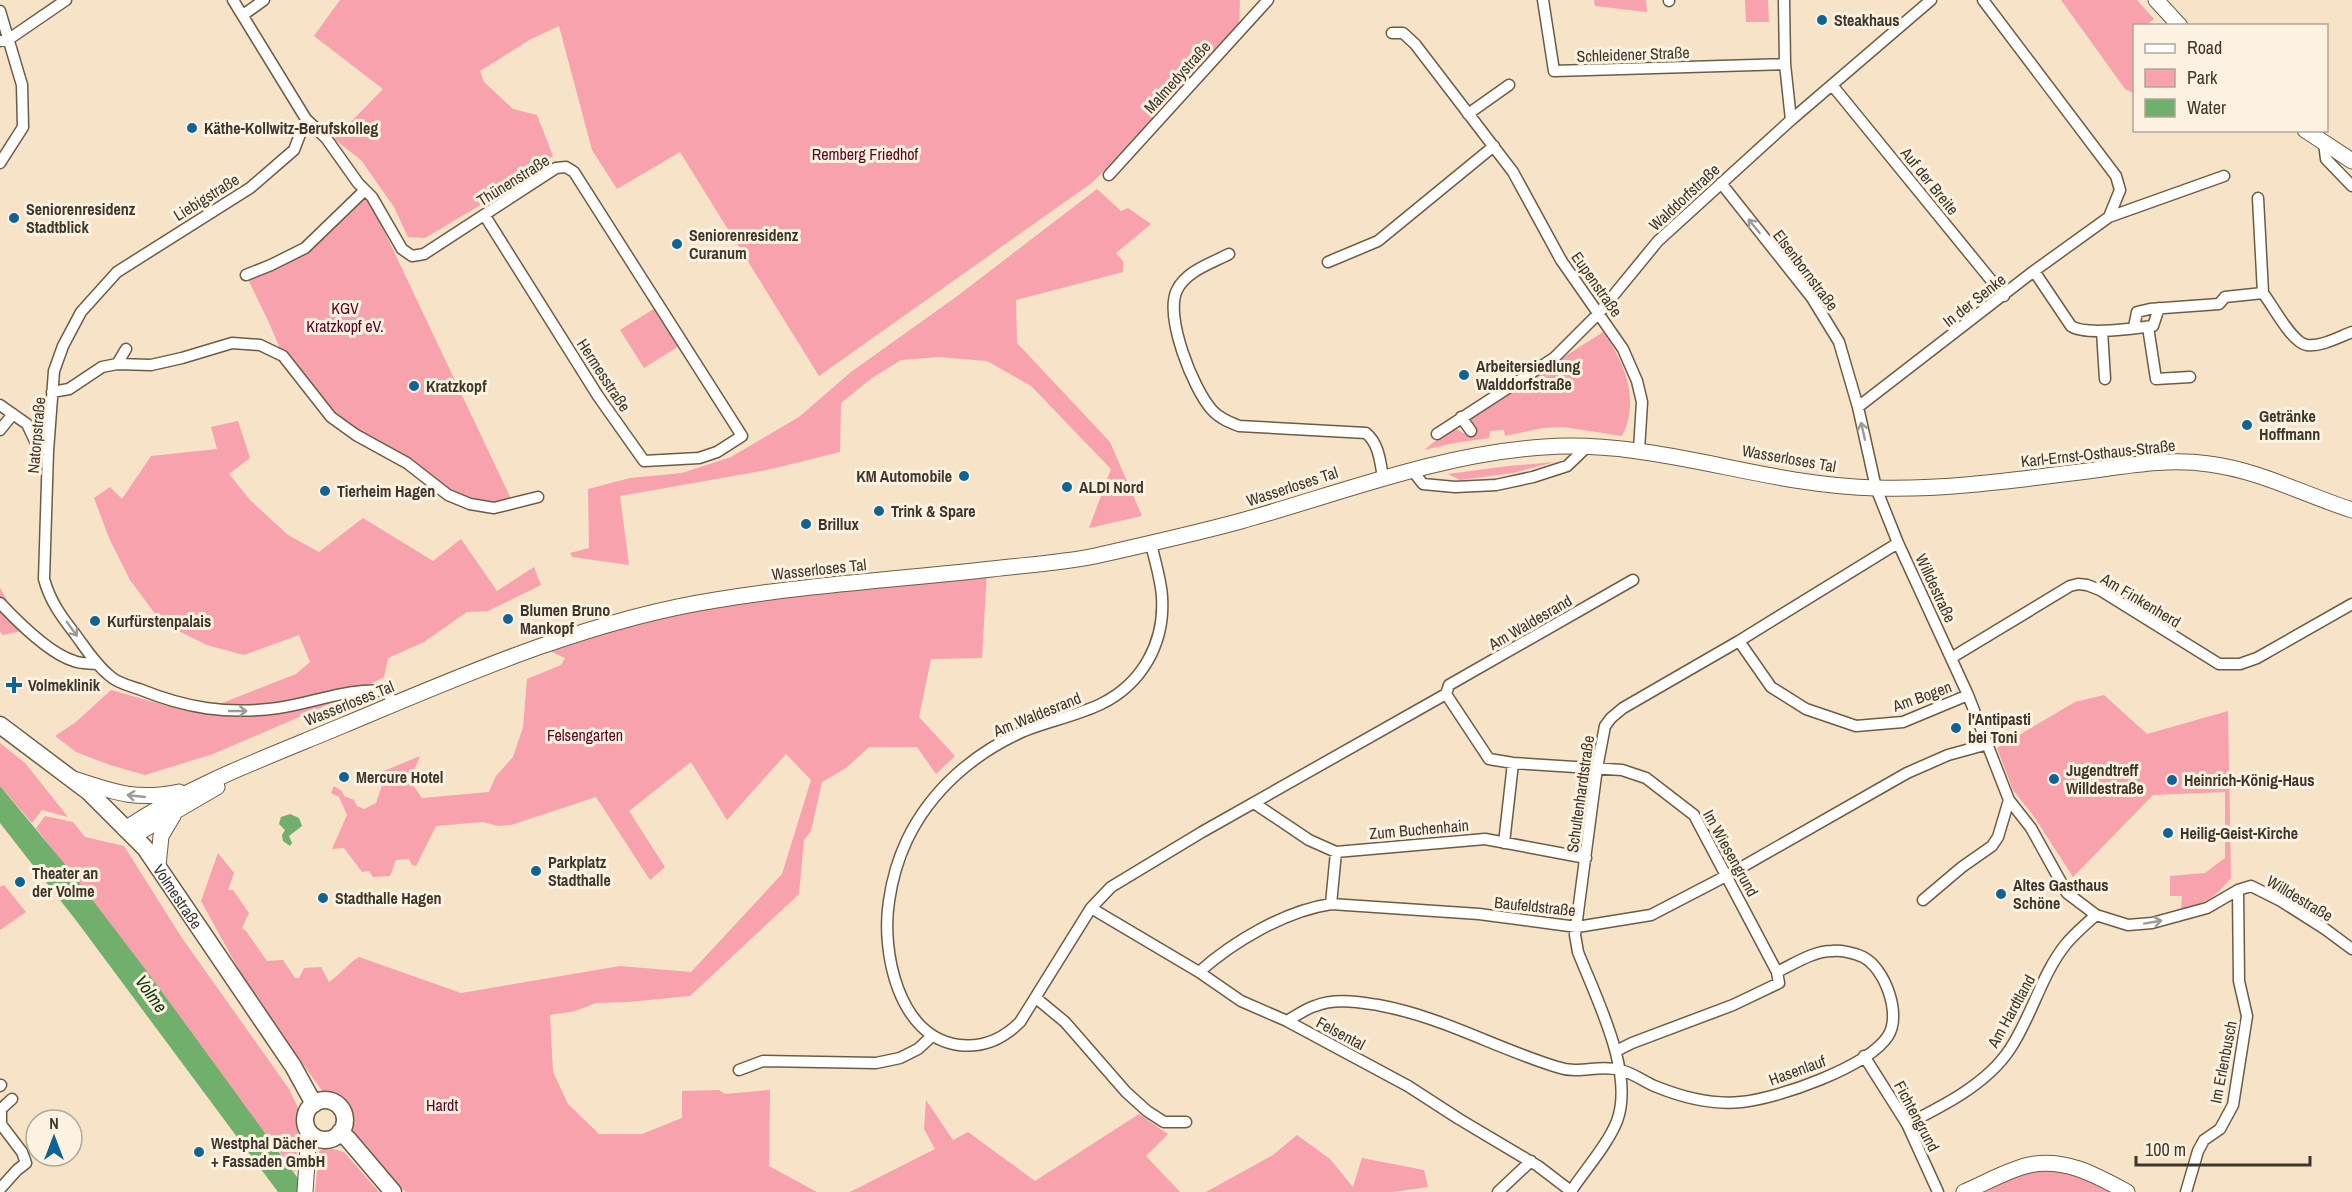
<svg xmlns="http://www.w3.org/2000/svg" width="2352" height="1192" font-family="'Archivo Narrow',sans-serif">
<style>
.green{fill:#f7a2ad}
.water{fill:#71af6d}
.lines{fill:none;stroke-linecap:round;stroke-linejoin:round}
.street-casing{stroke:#6d5c44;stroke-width:13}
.secondary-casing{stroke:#6d5c44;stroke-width:17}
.primary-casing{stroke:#6d5c44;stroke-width:19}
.street{stroke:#fff;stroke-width:10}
.secondary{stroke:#fff;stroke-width:15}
.primary{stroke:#fff;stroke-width:16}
.oneway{stroke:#9e9a95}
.poi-dot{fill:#0f6395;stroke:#fdf2e1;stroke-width:2}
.labels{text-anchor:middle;stroke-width:6;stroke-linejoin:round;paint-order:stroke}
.poi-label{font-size:16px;font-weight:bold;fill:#3d362b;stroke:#fdf2e1;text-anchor:start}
.street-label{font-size:16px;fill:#3d362b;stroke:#fdf2e1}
.park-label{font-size:16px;fill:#59031f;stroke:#fdf2e1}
.water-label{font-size:18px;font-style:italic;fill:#0c380b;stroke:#fdf2e1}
</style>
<rect width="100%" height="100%" fill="#f6e3c8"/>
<path class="green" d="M340,0H1240L1239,29L1093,182L819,376L680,152L617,189L592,150L559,26L531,39L480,71L484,82L513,109L537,115L553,156L489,200L425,238L408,237L394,207L361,160L334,139L383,89L314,36Z
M1594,0H1646L1647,12L1595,6Z
M1745,0H1768L1769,22H1746Z
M2061,0H2137L2154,19L2146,25L2134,26L2133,93L2125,89Z
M1097,189L1121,211L1128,208L1151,224L1116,253L1123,261V272L1016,300L1017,343L1110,442L1142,516L1089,528L1111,469L1031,386L987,361L939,357L901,360L872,378L841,403L840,452L767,470L620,496L629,565L572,557L570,553L589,548L588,489L630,478L682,473L731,457L799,417L851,372L956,297Z
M365,190L369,199L513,503L470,504L331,417L283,356L270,325L246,275L305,248Z
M655,308L679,346L644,368L620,330Z
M1603,332C1625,362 1640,400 1622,436L1564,427L1542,428L1505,436L1504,430L1490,431L1489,438L1454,443L1424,450L1453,427L1468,436L1475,432L1471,421L1473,415Z
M238,421L250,458L229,474L250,500L288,535L319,552L363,518L433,561L461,539L497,591L534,567L541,585L488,611L467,612L424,642L388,658L384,677L334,702L213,754L145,775L110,765L76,752L55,736L76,722L111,690L164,705L191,710L212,707L296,674L310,662L299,635L244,655L207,645L162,623L130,580L109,538L94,498L110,487L122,499L151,456L217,449L211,427Z
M1555,462L1513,473L1460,480L1448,474L1508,466Z
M987,570L982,658L931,659L919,717L955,756L936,774L917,747H869L846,768L822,782L811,831L804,840L799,894L690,996L628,1002L596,1003L575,1011L550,1015L553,1072L568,1104L599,1134H642L682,1118V1091L719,1090L725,1094L770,1090L769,1166L817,1192H406L383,1170L345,1122L278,1030L244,979L201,901L218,853L234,873L228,890H233L249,913L242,928L246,931L267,961L283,960L295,978H299L304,968L321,967L329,982C341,974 347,964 359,957L461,993L620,966L691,972L782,874L811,780L786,754L727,820L691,762L629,811L665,867L650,880L596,797L511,825L498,826L483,822L436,826L416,866L412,865L409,859L396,860L390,876L373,877L369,871L362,872L344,848L332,849L347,815L339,797L331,793L334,786L342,791L344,796L354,800L357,806L364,809L376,803L383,782L379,773L420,756L410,781L422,798L489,792L496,776L513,757L523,727L527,679L561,665L565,658L541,647L654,612Z
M0,588L11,607L50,644L45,652L22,631L3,635L0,632Z
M2104,695L2147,734L2228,711L2231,878C2213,899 2208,902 2181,909L2182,896H2170V876L2205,873L2225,858V792L2153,795L2073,877L2035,818L2013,790L1997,748L2075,702Z
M0,743L25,763L68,817L42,810L32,823L0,786Z
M45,816L73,822L85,837L124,846L182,938L289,1089L298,1108V1139L295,1172L248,1111L149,974L36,828Z
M4,885L26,912L0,930V887Z
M926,1100L953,1140L968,1132L1035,1181L1139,1114L1168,1134L1146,1156L1180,1192H850L935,1149L924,1129Z
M1297,1135L1330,1159L1353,1187L1362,1158L1424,1170L1428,1187L1393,1192H1206L1273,1155Z
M326,1147L344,1152L379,1192H315L319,1151Z
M2060,1168L2114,1192H1976L2028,1170Z"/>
<path class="water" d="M0,786L68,868L149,974L308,1192H278L78,923L0,823Z
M290,814L299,818L302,826L289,836L292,843L290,846L283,841L282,835L285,830L279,824L281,817Z"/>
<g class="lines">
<defs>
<path id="street" d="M233,0L306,119L326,138L358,183L372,197L402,249L412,256L424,254L556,168L566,167L574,172L742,436L717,452L699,458L644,461L598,396L485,216
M1543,0L1554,71L1785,64
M1669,0V1
M1784,0L1785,64L1791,120
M0,11L22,85L23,127L0,163
M243,15L264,0
M1392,33H1403L1415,44L1513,172L1561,260L1623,349L1637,381L1642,402L1639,450
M0,41L9,39L66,0
M1832,85L2004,296
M1468,114L1509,85
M306,119L294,150L250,188L117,272L81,312L63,346L54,371L48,451L44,579C50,601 61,616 75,634C86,649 96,665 110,676C117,683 130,686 139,689C186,708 227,715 278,708C314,703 349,687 386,691L394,704
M2324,143L2326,159L2352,186
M1109,175L1268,0
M1721,183L1812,298L1839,342L1858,407L1876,488L1898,543L1968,695L2009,800L2031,828L2067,893L2096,915L2128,925L2152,923L2207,908L2238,890L2251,886L2281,901L2325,929L2352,949
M2258,198L2263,293
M2109,217L2224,176
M1229,254C1212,263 1186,271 1177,290C1164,316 1193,389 1212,410C1219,418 1229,422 1239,426L1366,433C1379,444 1380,461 1383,477
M1328,262L1378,241L1494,146
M2034,271L2071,326C2086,336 2134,328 2153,326L2159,308
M246,275L271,265L305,248L365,190
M2134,327L2137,312L2150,309L2219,304L2225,297L2263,293C2273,306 2292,343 2307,345C2321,347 2339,337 2352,332
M2148,327L2156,379L2190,377
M2102,331L2105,379
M117,364L126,349
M52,392L69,389L102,367L117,364L151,365L182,358L232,343L260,345L283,356L331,417L356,435L407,463L448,495L470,504L494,508L538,497
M0,405L27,424L37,445L48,451
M1858,407L2034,271L2109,217L2120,190L2116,176L1983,0
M1461,417L1471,431
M0,430L13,414
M1437,434L1554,358L1599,313L1658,241L1791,120L1931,0
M1412,470L1423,484L1455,487L1496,485L1533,477L1567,466L1588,446
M1151,544C1155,561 1161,580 1162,597C1165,643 1142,684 1101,704C1076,716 1049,721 1024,731C974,753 931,790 907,840C898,859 892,880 889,901C881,951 898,1037 959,1045C984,1048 1003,1039 1020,1022L1091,908L1111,887L1202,832L1446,694L1449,685L1633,580
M0,603C17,621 50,654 74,661C80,664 90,663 97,664
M1739,641L1771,687L1806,709L1856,726L1903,722L1968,695
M1951,658L2070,586L2078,584L2087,585L2100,590L2219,664H2240L2257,658L2352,604
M1446,694L1489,759L1513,763L1622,770L1646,778L1694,815L1777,972
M1254,803L1309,840L1336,852L1485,839L1586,858
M1504,843L1513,763
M1923,900L1962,867L1992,846L1998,837L2009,800
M1331,904L1336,852
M1091,908L1199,972L1241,1001L1287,1021L1408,1086L1459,1119L1538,1166L1572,1192
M1199,972C1234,941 1285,911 1331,904L1479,914L1577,927L1651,915L1728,875L1907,773L1948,755L1988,744
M1036,998L1065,1022L1126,1092L1147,1111L1164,1122H1186
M1287,1021C1296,1016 1305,1009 1315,1006C1335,998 1357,1002 1378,1005C1443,1017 1495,1048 1557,1067C1580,1075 1598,1064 1620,1070C1634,1073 1644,1082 1657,1087C1682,1097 1713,1105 1741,1102C1777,1099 1868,1067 1888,1036C1902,1015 1885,968 1863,957C1855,953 1841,950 1832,951C1813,951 1794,964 1777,972L1779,983L1733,1005L1632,1043L1616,1051
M1864,1056L1907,1124L1938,1192
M739,1070L763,1061L876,1063L900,1058L918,1049L932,1036
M0,1086L1,1085
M0,1123L22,1152L26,1163L17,1170L0,1189
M1,1124V1109L12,1099
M1907,1124C1943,1106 1987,1084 2010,1049C2032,1016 2041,975 2066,944C2075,933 2086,924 2096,915
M1571,1191C1585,1170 1608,1144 1617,1121C1635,1073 1596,998 1578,952L1575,935L1597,768L1605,726L1611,718L1623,708L1739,641L1898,543
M1498,1192L1531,1161
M2186,1192L2198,1151L2204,1140L2220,1129L2233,1105L2247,1016L2239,981L2238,890"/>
<path id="secondary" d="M2156,0L2180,26
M2305,130L2352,161
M74,779C113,792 137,801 179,792
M125,829C192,784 270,756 344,725C463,675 588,620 716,600C807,585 900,579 992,569C1026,565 1061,563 1095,556C1144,545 1193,534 1241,521C1341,493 1439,454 1544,447C1658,439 1763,486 1876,488C1939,490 2008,481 2071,473C2117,468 2163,457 2209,464C2258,470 2305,495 2352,510
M133,836L217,787
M158,866L161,836L173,816
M305,1192L309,1132
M1964,1192C1983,1184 2004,1172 2025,1166C2062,1156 2096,1175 2127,1192"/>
<g id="primary">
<path id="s1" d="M0,725L89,792L145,848L293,1066L314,1104"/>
<circle cx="325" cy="1120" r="20"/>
<path d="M340,1132L348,1139L393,1192"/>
</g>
</defs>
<use href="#street" class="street-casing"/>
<use href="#secondary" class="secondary-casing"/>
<use href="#primary" class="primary-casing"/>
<use href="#street" class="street"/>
<use href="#secondary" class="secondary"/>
<use href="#primary" class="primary"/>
</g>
<defs><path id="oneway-shaft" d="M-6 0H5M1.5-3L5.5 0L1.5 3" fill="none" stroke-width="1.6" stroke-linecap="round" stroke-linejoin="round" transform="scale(1.5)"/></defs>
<g class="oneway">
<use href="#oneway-shaft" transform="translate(1754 226) rotate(-129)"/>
<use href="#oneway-shaft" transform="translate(1863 431) rotate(-103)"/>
<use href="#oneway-shaft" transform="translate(72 629) rotate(54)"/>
<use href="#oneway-shaft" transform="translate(238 711)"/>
<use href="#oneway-shaft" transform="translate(136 796) rotate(-174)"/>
<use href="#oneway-shaft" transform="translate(2153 922) rotate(-10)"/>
</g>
<g class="poi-dot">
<circle cx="1822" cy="20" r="6"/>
<circle cx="192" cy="128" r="6"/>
<circle cx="14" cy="218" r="6"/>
<circle cx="677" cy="244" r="6"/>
<circle cx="1464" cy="375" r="6"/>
<circle cx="414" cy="386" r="6"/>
<circle cx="2247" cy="425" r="6"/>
<circle cx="964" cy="476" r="6"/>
<circle cx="1067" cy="487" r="6"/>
<circle cx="325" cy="491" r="6"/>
<circle cx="879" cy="511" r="6"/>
<circle cx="806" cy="524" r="6"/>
<circle cx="508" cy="619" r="6"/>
<circle cx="95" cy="621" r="6"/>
<path d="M11 676h6v6h6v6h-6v6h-6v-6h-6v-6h6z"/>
<circle cx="1956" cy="728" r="6"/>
<circle cx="344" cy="777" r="6"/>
<circle cx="2054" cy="779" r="6"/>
<circle cx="2172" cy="780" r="6"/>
<circle cx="2168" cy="833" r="6"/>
<circle cx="536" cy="871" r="6"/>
<circle cx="20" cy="882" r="6"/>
<circle cx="2001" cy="894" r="6"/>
<circle cx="323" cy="898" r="6"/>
<circle cx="199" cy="1152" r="6"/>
</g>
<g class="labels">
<g class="poi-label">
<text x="1834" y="26">Steakhaus</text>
<text x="204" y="134">Käthe-Kollwitz-Berufskolleg</text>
<text x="26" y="215">Seniorenresidenz<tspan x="26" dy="18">Stadtblick</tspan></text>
<text x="689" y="241">Seniorenresidenz<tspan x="689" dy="18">Curanum</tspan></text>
<text x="1476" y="372">Arbeitersiedlung<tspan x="1476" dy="18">Walddorfstraße</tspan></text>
<text x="426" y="392">Kratzkopf</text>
<text x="2259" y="422">Getränke<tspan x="2259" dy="18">Hoffmann</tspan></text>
<text x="952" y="482" text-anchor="end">KM Automobile</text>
<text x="1079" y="493">ALDI Nord</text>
<text x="337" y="497">Tierheim Hagen</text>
<text x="891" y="517">Trink &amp; Spare</text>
<text x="818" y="530">Brillux</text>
<text x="520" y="616">Blumen Bruno<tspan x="520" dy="18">Mankopf</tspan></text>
<text x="107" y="627">Kurfürstenpalais</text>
<text x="28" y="691">Volmeklinik</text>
<text x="1968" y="725">l'Antipasti<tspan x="1968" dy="18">bei Toni</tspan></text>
<text x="2066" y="776">Jugendtreff<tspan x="2066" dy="18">Willdestraße</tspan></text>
<text x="356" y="783">Mercure Hotel</text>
<text x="2184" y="786">Heinrich-König-Haus</text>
<text x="2180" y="839">Heilig-Geist-Kirche</text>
<text x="548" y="868">Parkplatz<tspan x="548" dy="18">Stadthalle</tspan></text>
<text x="32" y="879">Theater an<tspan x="32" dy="18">der Volme</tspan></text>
<text x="2013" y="891">Altes Gasthaus<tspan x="2013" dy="18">Schöne</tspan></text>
<text x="335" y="904">Stadthalle Hagen</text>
<text x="211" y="1149">Westphal Dächer<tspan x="211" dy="18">+ Fassaden GmbH</tspan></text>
</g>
<g class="street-label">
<text transform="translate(1633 54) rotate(-2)" y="6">Schleidener Straße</text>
<text transform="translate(1177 77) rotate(-48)" y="6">Malmedystraße</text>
<text transform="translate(513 180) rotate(-32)" y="6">Thünenstraße</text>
<text transform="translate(1930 181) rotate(51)" y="6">Auf der Breite</text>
<text transform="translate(206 197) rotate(-32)" y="6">Liebigstraße</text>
<text transform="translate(1684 197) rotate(-43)" y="6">Walddorfstraße</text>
<text transform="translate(1806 270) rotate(53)" y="6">Elsenbornstraße</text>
<text transform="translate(1597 284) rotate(55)" y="6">Eupenstraße</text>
<text transform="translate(1974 300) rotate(-38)" y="6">In der Senke</text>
<text transform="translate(604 375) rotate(57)" y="6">Hermesstraße</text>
<text transform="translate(36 435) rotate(-85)" y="6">Natorpstraße</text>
<text transform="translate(2098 453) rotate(-6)" y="6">Karl-Ernst-Osthaus-Straße</text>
<text transform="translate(1789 458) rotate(10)" y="6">Wasserloses Tal</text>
<text transform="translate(1292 486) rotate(-18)" y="6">Wasserloses Tal</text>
<text transform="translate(819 569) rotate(-6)" y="6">Wasserloses Tal</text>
<text transform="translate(1936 588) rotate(65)" y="6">Willdestraße</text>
<text transform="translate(2141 600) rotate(31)" y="6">Am Finkenherd</text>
<text transform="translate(1530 622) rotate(-30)" y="6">Am Waldesrand</text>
<text transform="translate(1922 696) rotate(-20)" y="6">Am Bogen</text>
<text transform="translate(349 703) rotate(-22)" y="6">Wasserloses Tal</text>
<text transform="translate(1037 714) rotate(-22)" y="6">Am Waldesrand</text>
<text transform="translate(1580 794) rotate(-82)" y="6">Schultenhardtstraße</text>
<text transform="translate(1419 829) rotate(-5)" y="6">Zum Buchenhain</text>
<text transform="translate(1731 853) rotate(61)" y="6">Im Wiesengrund</text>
<text dy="6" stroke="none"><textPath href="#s1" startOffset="249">Volmestraße</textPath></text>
<text transform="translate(2300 898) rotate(31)" y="6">Willdestraße</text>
<text transform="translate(1535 906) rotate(6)" y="6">Baufeldstraße</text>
<text transform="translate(2011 1011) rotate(-61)" y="6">Am Hardtland</text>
<text transform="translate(1341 1033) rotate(28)" y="6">Felsental</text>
<text transform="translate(2223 1062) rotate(-79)" y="6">Im Erlenbusch</text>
<text transform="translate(1797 1070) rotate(-20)" y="6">Hasenlauf</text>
<text transform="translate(1917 1116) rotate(62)" y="6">Fichtengrund</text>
</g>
<g class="park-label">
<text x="865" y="160">Remberg Friedhof</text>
<text x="345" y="314">KGV<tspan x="345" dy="18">Kratzkopf eV.</tspan></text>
<text x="585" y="741">Felsengarten</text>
<text x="442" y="1111">Hardt</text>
</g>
<g class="water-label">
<text transform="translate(151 994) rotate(54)" y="6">Volme</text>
</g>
</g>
<rect x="2133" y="24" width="195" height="108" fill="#fdf2e1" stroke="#b0a798" stroke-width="1.5"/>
<rect x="2145" y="44" width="30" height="9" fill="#ffffff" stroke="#b0a798" stroke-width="1.5"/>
<text x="2187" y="54" font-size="18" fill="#3d362b">Road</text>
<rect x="2145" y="69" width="30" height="18" fill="#f7a2ad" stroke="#b0a798" stroke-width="1.5"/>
<text x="2187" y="84" font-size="18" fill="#3d362b">Park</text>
<rect x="2145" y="99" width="30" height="18" fill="#71af6d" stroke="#b0a798" stroke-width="1.5"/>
<text x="2187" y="114" font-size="18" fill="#3d362b">Water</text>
<g transform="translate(54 1138)"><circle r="28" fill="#fdf2e1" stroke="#b0a798" stroke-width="1.5"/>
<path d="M0-4.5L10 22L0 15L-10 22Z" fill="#0f6395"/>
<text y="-9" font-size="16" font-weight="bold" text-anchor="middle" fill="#3d362b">N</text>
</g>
<path d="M2136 1156v9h174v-9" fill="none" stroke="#3d362b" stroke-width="3"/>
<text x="2145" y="1156" font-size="18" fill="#3d362b" stroke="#fdf2e1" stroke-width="4.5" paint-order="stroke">100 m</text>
</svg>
